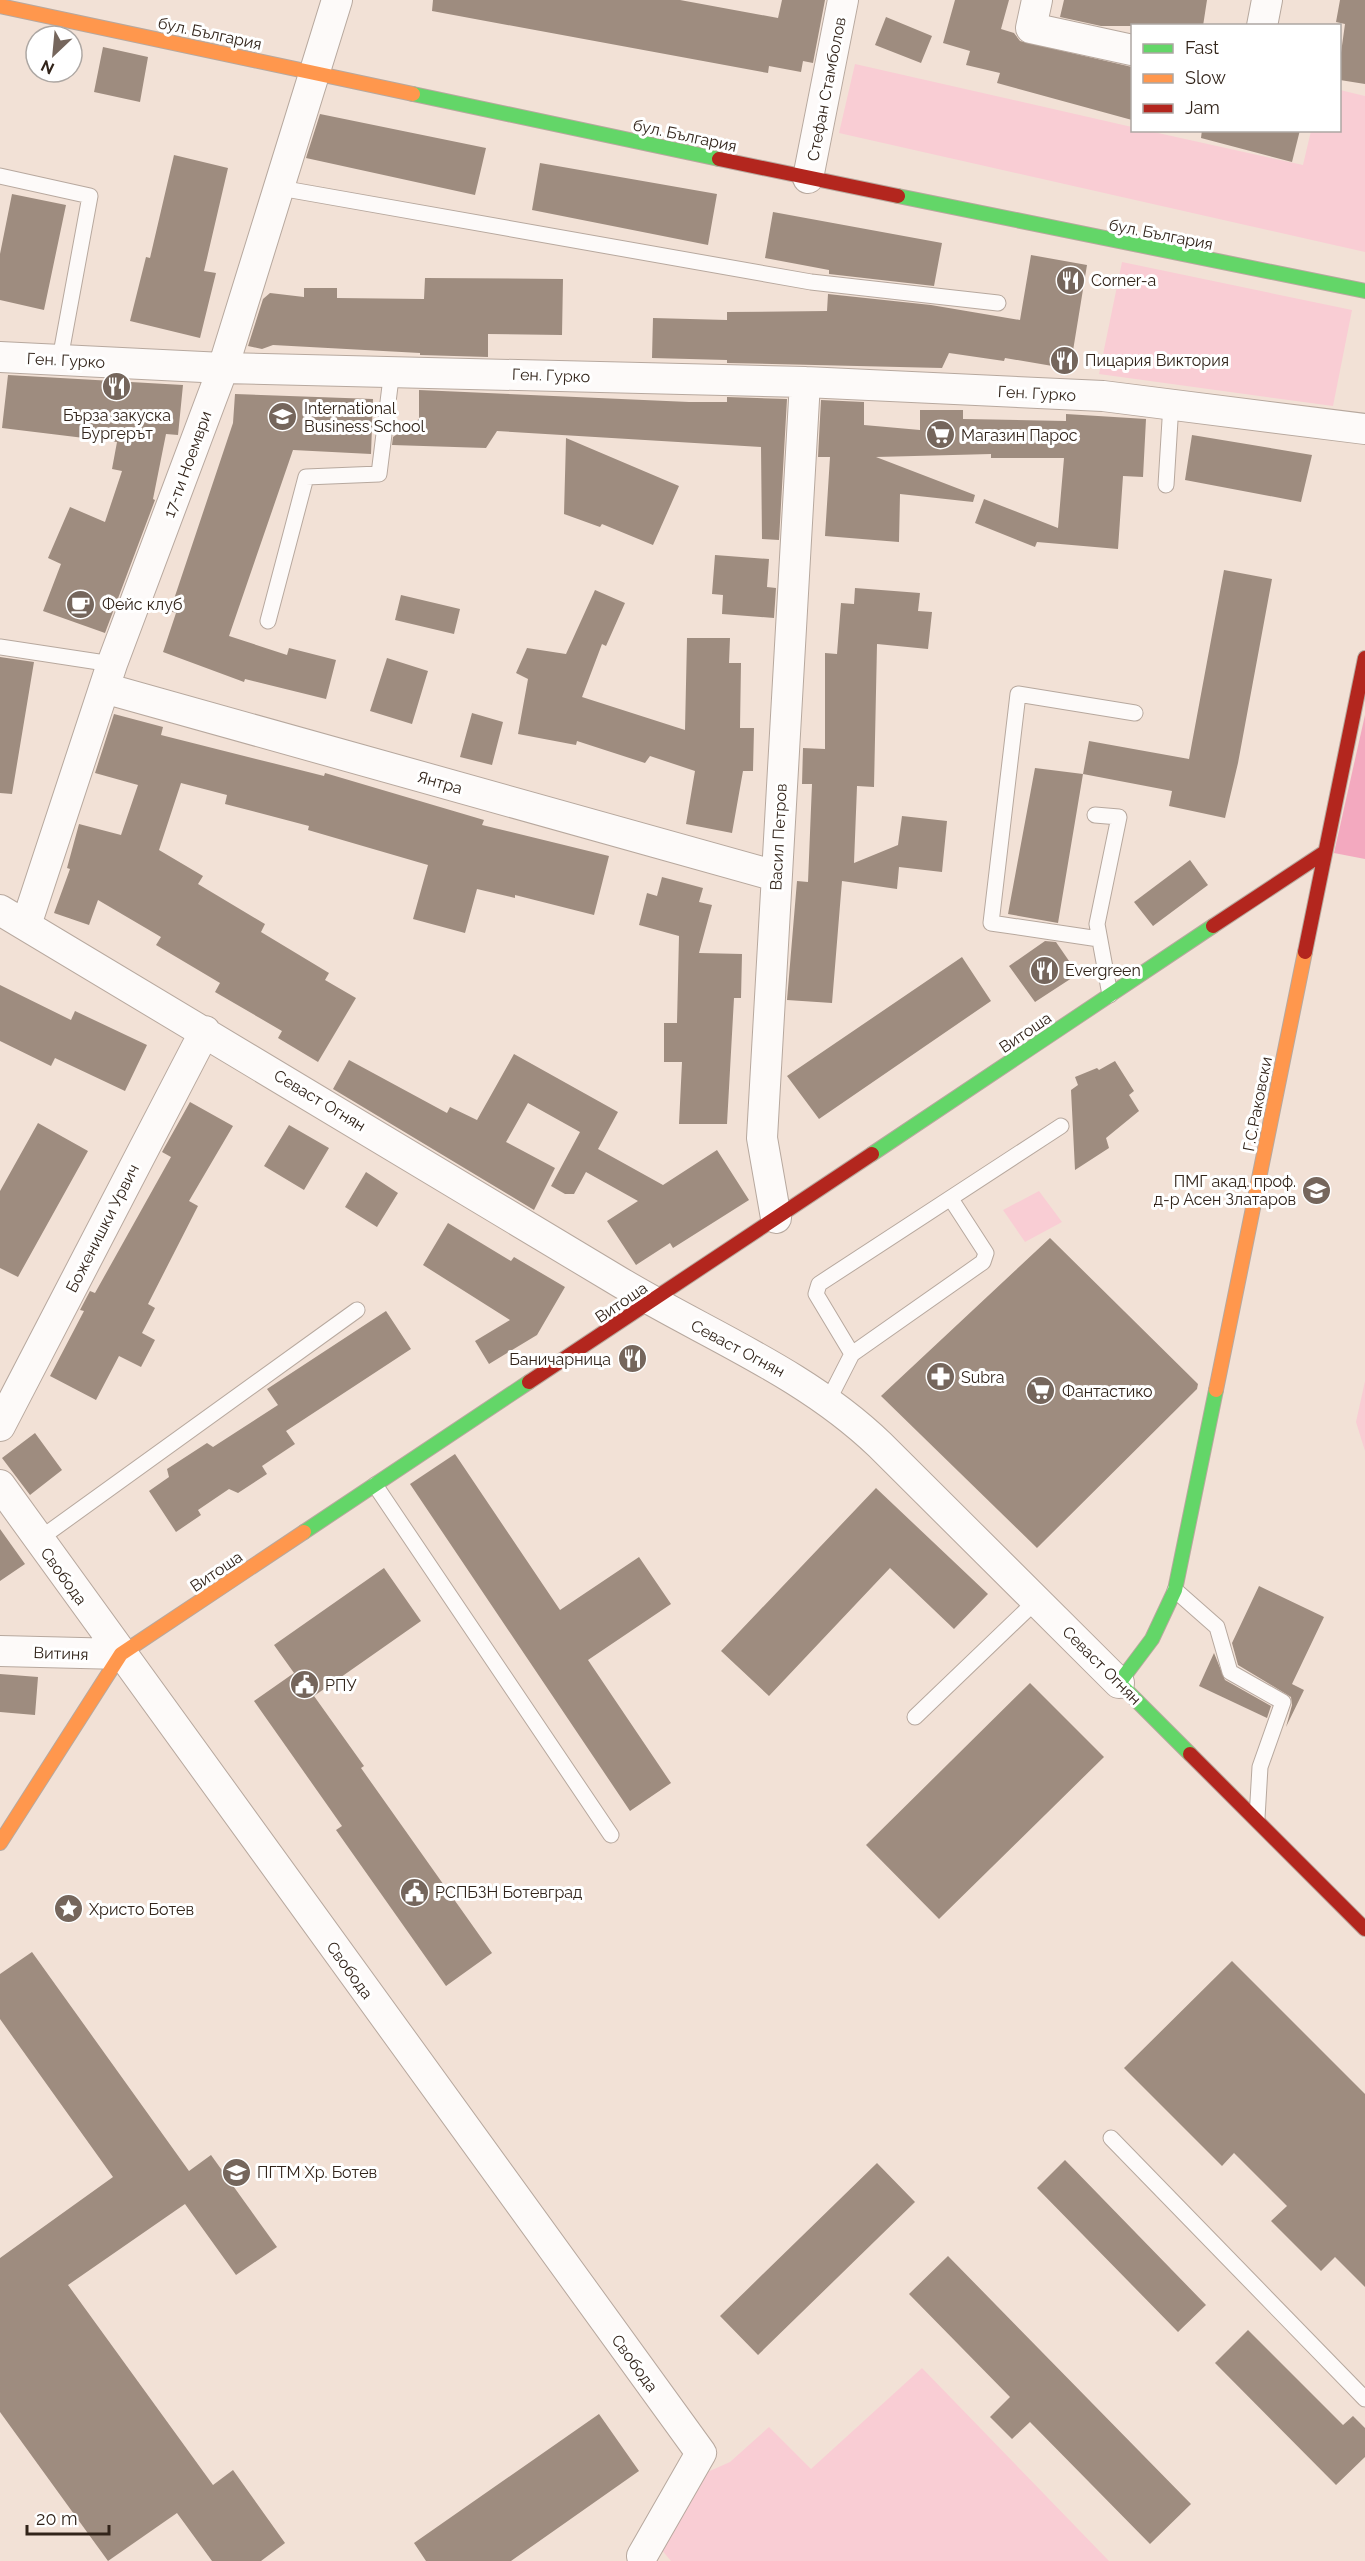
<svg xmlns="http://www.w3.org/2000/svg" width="1365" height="2561" font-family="Raleway,sans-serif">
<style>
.green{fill:#f9cdd4}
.forest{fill:#f3a9bf}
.building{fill:#9e8c7f}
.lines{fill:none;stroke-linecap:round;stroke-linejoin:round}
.lane-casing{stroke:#b7a89e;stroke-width:17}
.street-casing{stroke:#b7a89e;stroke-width:32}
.fast-casing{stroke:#b7a89e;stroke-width:16}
.slow-casing{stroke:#b7a89e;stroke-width:16}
.jam-casing{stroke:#b7a89e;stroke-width:16}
.lane{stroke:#fdfaf9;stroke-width:15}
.street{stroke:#fdfaf9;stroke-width:30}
.fast{stroke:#63d668;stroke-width:14}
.slow{stroke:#ff974d;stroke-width:14}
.jam{stroke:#b3261e;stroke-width:14}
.labels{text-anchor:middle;stroke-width:6;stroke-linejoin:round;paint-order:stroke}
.street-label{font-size:16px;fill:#32241a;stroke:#fff}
.poi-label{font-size:16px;fill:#32241a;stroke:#fff;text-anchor:start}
</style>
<rect width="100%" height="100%" fill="#f2e1d6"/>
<path class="green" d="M855,64L1132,127V130L1149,131L1303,165L1311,131L1340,130V90L1365,96V252L839,133Z
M1122,262L1352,310L1333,406L1099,374Z
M1039,1191L1062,1222L1025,1242L1003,1210Z
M1365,1381V1451L1356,1422Z
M922,2368L1109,2561H671L660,2548L703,2474L730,2462L769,2427L811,2469Z"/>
<path class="forest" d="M1365,715V859L1334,853Z"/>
<path class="building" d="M433,0H680L778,18L782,0H825L813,63L803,61L801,72L769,66L768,73L432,11Z
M955,0H1009L1001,29L1014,33L1020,41L1132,67V120L997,83L1000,73L966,65L970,51L943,43Z
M1064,0H1207L1203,26H1101L1060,17Z
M1340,0H1365V84L1340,80V60L1345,24L1336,22Z
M886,17L932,36L921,63L875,45Z
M103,47L148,57L140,102L94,92Z
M320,114L486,148L475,195L306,158Z
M1202,130H1300L1292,162L1201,138Z
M174,155L228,168L204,271L216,273L200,338L130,321L146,257L150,258Z
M540,163L717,194L708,245L532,210Z
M12,194L66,205L44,310L0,300V254Z
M773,212L942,243L934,286L829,274V270L765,258Z
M1031,255L1087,265L1070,369L1005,358L1004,361L949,353L942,368L727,363V360L652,358L653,318L727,320V312L827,311L828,294L931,305L1020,320Z
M425,278L563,279L562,335L488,334V357L420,355V353L273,345L262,349L248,346L263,299L270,293L304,297V288H337V298L424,299Z
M8,375L183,385L178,435L166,434L153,499L155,500L105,633L43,611L61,564L48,558L70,507L105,522L122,471L112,469L117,442L2,428Z
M419,390L689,402H727V397L787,399L779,540L762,539L761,447L497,431L486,448L392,445L393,437L419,419Z
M235,394L373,399L371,454L293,450L229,636L287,655L289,648L336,660L326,699L245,679L244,682L163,652L176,613L170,611L233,423Z
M821,400L864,402V425L920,430V410H963V419L1066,421V414L1146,419L1143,477L1123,476L1118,549L1037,542L1035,547L975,523L984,499L1058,528L1064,458H991V454L876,457L975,495L973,502L900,494L899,542L825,536L830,457H818Z
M1192,435L1312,455L1301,502L1185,480Z
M566,438L679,486L653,545L602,524L600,527L564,514Z
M715,555L769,559L767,587L776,588L774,618L722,614L723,595L712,594Z
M1224,570L1272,579L1238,763L1225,818L1169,806L1172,791L1083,774L1089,741L1189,759Z
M855,588L920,593L918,611L932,612L928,649L877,644L874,787L857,786L854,863L898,845L902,816L947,821L942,872L899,867L897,889L842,881L832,1003L787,1000L797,881L808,882L812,784H802L803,748L825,749V653L837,654L841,603L854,604Z
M595,590L625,603L606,646L602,644L582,697L685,730L687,638H730L729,663H741L740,728H754L753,771H743L732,833L686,824L695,771L650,756L645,763L577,741L576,745L518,734L528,679L516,673L527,648L566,654Z
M401,595L460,609L454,634L395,620Z
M0,657L34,662L12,794L0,793Z
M387,658L428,671L412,724L370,711Z
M472,713L503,722L492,765L460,757Z
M114,714L163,727L161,735L324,776L325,773L484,820L482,825L609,856L594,915L515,895V898L477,889L465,933L413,919L428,865L308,830L309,826L225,804L227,795L181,783L159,850L203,876L198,884L265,924L261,932L329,973L325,980L356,998L318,1062L278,1038L282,1031L215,992L220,983L156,945L161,937L98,900L89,925L54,913L70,869L67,868L79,824L121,835L138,785L95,773Z
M1035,768L1083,774L1058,923L1008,914Z
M1190,860L1208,885L1153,926L1134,902Z
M662,877L703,888L699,902L712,905L699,953L742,954L741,998H734L727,1124H679L682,1062H664V1023H677L679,936L639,925L647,893L657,896Z
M1045,941L1056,942L1078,974L1035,1002L1009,966Z
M962,957L991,1001L819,1119L787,1076Z
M0,985L71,1020L75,1011L147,1045L125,1091L55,1058L51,1066L0,1041Z
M514,1054L618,1112L598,1149L663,1185L717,1150L749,1200L673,1248L670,1243L636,1265L607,1221L638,1201L586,1172L574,1194H565L551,1186L580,1132L528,1103L506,1142L555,1168L534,1210L333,1089L349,1060L447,1113L450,1107L477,1120Z
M1115,1061L1134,1091L1129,1095L1139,1111L1106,1138L1109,1148L1075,1170L1071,1090L1078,1085L1075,1077L1097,1068L1099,1070Z
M190,1102L233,1126L189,1201L198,1206L148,1304L155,1308L142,1333L155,1340L141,1367L119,1356L96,1400L50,1376L84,1311L80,1310L90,1291L95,1293L171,1157L162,1152Z
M38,1123L88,1151L18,1277L0,1268V1191Z
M289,1125L329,1148L304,1190L264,1166Z
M366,1172L398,1193L377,1227L345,1207Z
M448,1223L511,1261L514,1257L565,1287L537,1335L489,1364L475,1341L510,1320L423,1265Z
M1050,1238L1198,1384L1197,1389L1037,1548L881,1396Z
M386,1311L411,1349L286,1431L295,1444L262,1466L267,1474L238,1493L229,1489L198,1510L201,1515L176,1532L149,1491L169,1477L167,1469L207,1443L213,1447L278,1405L267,1389Z
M35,1433L62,1470L30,1495L2,1458Z
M455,1454L560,1610L639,1557L671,1604L588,1660L671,1783L630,1811L410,1484Z
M876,1488L988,1594L954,1629L890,1568L769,1696L721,1651Z
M0,1529L25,1564L0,1581Z
M384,1568L421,1621L314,1696L364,1766L361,1768L492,1953L446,1986L336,1830L342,1826L254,1701L294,1673L274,1645Z
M1259,1586L1324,1617L1292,1684L1304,1690L1286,1727L1292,1705L1291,1697L1238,1665L1232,1643Z
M1214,1653L1225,1680L1271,1706L1267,1718L1199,1686Z
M0,1674L38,1677L35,1715L0,1712Z
M1030,1683L1104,1757L939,1919L866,1845Z
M32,1952L189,2171L211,2155L277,2247L236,2275L185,2204L68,2285L213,2485L233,2470L285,2543L261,2561H212L177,2513L108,2561L0,2412V2258L113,2177L0,2019V1974Z
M1232,1961L1365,2094V2287L1335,2257L1321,2271L1271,2221L1287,2206L1234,2153L1222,2166L1124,2068Z
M1065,2160L1206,2305L1178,2332L1037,2188Z
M877,2163L915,2202L758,2355L720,2316Z
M948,2256L1191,2504L1150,2544L1030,2422L1012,2439L990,2417L1010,2397L909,2294Z
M1248,2330L1343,2425L1353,2416L1365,2428V2457L1336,2485L1215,2363Z
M599,2414L639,2471L511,2561H426L414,2543Z"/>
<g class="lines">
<defs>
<path id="lane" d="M0,176L90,196L60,359
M280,188L811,282L998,303
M1166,485L1171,404
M268,621L306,477L379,474L392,370
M0,647L112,664
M1095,815L1119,817L1097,924L1110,995
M1099,939L991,923L1018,694L1135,713
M852,1354L816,1294L819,1284L1061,1126
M828,1401L852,1354L983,1262L986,1253L951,1199
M375,1485L611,1835
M38,1540L357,1310
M1175,1590L1217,1627L1230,1672L1283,1702L1260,1767L1257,1818
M915,1717L1037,1600
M1111,2138L1365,2399"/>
<path id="street" d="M1037,0L1031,28L1132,50
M1262,26L1267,0
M808,178L843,0
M0,357L223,368L805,382L1103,396L1365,429
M104,688L776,876
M0,910C205,1031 409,1154 613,1278C703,1333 803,1371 880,1445L1119,1683
M26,925L112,664L223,368L337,0
M776,1218L762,1138L805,382
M0,1426L205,1031
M0,1485L701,2453L642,2556
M0,1651L121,1654"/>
<path id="fast" d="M413,94L719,159
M898,196L1365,291
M872,1154L1213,926
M304,1532L529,1382
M1190,1754L1119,1683L1152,1639L1175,1590L1216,1390"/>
<path id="slow" d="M0,6L413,94
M1216,1390L1305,952
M0,1843L121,1654L304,1532"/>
<path id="jam" d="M719,159L898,196
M1213,926L1325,852
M1305,952L1365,658
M529,1382L872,1154
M1190,1754L1365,1929"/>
</defs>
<use href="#lane" class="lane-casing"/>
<use href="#street" class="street-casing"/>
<use href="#fast" class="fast-casing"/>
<use href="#slow" class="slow-casing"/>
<use href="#jam" class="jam-casing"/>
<use href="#lane" class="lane"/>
<use href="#street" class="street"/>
<use href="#fast" class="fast"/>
<use href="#slow" class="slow"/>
<use href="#jam" class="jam"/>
</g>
<defs>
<symbol id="restaurant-disc" viewBox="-11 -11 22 22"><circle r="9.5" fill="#75665c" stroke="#fff"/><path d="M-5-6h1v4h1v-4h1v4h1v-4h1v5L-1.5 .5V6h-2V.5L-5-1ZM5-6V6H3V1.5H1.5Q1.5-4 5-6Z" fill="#fff"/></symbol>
<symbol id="university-disc" viewBox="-11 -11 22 22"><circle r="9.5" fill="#75665c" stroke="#fff"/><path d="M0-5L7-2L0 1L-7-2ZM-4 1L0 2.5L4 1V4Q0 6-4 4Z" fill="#fff"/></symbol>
<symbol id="supermarket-disc" viewBox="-11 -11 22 22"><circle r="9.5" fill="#75665c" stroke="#fff"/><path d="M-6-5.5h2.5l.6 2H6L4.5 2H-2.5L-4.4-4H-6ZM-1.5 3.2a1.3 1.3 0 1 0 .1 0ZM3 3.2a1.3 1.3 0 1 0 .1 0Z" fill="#fff"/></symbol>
<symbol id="cafe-disc" viewBox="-11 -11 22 22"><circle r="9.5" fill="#75665c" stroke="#fff"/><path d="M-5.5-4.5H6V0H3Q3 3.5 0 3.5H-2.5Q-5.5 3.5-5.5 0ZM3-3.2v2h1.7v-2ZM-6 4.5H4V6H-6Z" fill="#fff"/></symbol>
<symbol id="school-disc" viewBox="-11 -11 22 22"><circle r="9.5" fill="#75665c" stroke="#fff"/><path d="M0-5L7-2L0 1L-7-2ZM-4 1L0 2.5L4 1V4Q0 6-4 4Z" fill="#fff"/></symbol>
<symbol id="pharmacy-disc" viewBox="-11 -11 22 22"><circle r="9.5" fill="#75665c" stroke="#fff"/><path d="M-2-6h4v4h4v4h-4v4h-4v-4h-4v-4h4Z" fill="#fff"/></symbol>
<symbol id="civic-disc" viewBox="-11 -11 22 22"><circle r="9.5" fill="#75665c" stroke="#fff"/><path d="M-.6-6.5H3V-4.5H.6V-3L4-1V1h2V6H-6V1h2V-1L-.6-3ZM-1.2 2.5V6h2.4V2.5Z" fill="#fff"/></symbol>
<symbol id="sight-disc" viewBox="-11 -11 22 22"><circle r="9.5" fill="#75665c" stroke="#fff"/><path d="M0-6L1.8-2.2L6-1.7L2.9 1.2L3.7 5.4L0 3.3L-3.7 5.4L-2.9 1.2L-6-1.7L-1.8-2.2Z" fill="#fff"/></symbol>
</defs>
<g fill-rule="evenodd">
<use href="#restaurant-disc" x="1054" y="264" width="33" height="33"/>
<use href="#restaurant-disc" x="1048" y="344" width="33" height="33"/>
<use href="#restaurant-disc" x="100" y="370" width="33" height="33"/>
<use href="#university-disc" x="266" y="400" width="33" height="33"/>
<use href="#supermarket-disc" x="924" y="418" width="33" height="33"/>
<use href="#cafe-disc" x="64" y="588" width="33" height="33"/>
<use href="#restaurant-disc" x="1028" y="954" width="33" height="33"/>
<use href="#school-disc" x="1300" y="1174" width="33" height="33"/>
<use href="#restaurant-disc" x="616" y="1342" width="33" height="33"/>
<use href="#pharmacy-disc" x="924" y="1360" width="33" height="33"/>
<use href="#supermarket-disc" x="1024" y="1374" width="33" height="33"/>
<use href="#civic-disc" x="288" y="1668" width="33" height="33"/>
<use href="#civic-disc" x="398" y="1876" width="33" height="33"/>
<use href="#sight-disc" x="52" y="1892" width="33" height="33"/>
<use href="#school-disc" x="220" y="2156" width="33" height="33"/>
</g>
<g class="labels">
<g class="street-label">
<text transform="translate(210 33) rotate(12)" y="6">бул. България</text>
<text transform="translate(826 89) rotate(-79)" y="6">Стефан Стамболов</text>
<text transform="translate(685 135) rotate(12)" y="6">бул. България</text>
<text transform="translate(1161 234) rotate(11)" y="6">бул. България</text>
<text transform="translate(66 360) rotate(3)" y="6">Ген. Гурко</text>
<text transform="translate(551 375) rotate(2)" y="6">Ген. Гурко</text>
<text transform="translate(1037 393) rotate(3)" y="6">Ген. Гурко</text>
<text transform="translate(187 464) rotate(-70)" y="6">17-ти Ноември</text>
<text transform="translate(440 782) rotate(16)" y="6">Янтра</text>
<text transform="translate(778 837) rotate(-87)" y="6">Васил Петров</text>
<text transform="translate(1025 1032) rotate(-34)" y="6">Витоша</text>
<text transform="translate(320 1100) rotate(31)" y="6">Севаст Огнян</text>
<text transform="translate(1257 1104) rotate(-79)" y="6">Г.С.Раковски</text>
<text transform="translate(102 1228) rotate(-63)" y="6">Боженишки Урвич</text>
<text transform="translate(621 1302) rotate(-34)" y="6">Витоша</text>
<text transform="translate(738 1348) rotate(28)" y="6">Севаст Огнян</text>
<text transform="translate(216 1571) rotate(-34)" y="6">Витоша</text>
<text transform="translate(64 1576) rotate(54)" y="6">Свобода</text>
<text transform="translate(61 1653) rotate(2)" y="6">Витиня</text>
<text transform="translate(1102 1665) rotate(45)" y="6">Севаст Огнян</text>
<text transform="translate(350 1970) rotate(54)" y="6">Свобода</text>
<text transform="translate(635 2363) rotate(54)" y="6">Свобода</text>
</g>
<g class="poi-label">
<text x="1091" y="286">Corner-a</text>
<text x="1085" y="366">Пицария Виктория</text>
<text x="304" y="414">International<tspan x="304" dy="18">Business School</tspan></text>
<text x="117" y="421" text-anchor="middle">Бърза закуска<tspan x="117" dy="18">Бургерът</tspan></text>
<text x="961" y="441">Магазин Парос</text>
<text x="102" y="610">Фейс клуб</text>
<text x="1065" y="976">Evergreen</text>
<text x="1296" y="1187" text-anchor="end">ПМГ акад. проф.<tspan x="1296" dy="18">д-р Асен Златаров</tspan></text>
<text x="611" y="1365" text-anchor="end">Баничарница</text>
<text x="961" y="1383">Subra</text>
<text x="1062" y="1397">Фантастико</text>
<text x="325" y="1691">РПУ</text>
<text x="435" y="1898">РСПБЗН Ботевград</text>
<text x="89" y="1915">Христо Ботев</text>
<text x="257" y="2178">ПГТМ Хр. Ботев</text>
</g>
</g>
<rect x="1131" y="24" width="210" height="108" fill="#ffffff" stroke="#ada7a3" stroke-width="1.5"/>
<rect x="1143" y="44" width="30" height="9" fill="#63d668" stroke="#ada7a3" stroke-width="1.5"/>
<text x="1185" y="54" font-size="18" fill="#32241a">Fast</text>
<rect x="1143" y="74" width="30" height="9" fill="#ff974d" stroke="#ada7a3" stroke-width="1.5"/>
<text x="1185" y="84" font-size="18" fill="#32241a">Slow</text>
<rect x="1143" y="104" width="30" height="9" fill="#b3261e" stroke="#ada7a3" stroke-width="1.5"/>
<text x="1185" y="114" font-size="18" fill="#32241a">Jam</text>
<g transform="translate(54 54) rotate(206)"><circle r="28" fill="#ffffff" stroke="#ada7a3" stroke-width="1.5"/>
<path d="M0-4.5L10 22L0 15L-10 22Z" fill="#75665c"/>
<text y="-9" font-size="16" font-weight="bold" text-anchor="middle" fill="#32241a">N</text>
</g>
<path d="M27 2525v9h82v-9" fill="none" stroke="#32241a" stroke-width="3"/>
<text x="36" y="2525" font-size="18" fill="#32241a" stroke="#ffffff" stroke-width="4.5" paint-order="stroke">20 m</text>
</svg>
